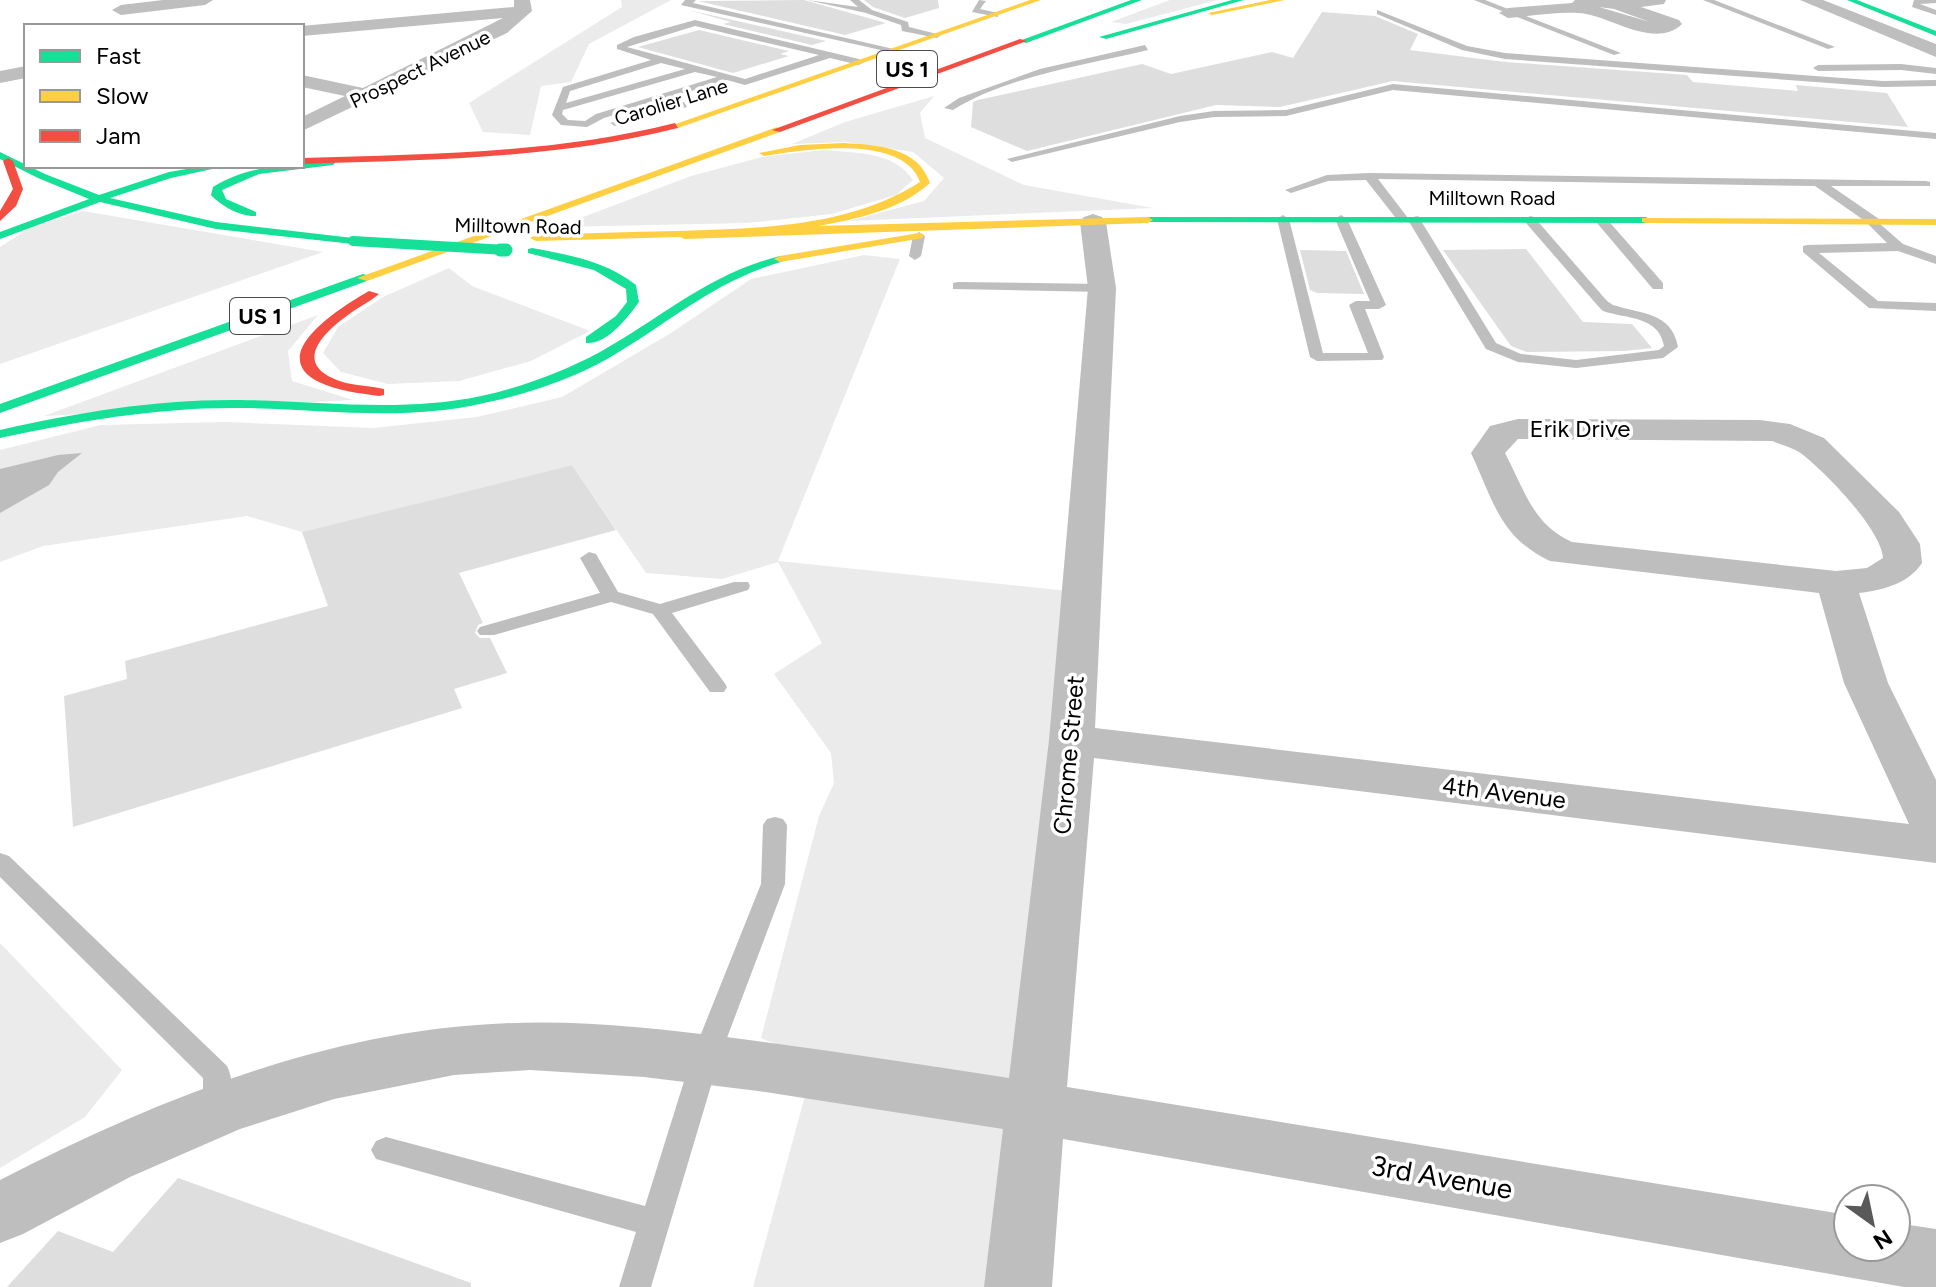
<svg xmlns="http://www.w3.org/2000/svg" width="1936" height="1287" font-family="Figtree,sans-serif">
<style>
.green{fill:#ebebeb}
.water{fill:#bdbdbd}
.building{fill:#dedede}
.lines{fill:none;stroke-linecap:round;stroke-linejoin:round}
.lane{fill:#bebebe;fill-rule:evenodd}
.street{fill:#bebebe;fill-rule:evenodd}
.fast{fill:#16e098;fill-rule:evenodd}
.slow{fill:#ffcf43;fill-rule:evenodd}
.jam{fill:#f24e42;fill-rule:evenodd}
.fast-bridge-far1{stroke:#16e098;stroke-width:10}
.fast-bridge{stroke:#16e098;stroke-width:13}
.labels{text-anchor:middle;stroke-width:7;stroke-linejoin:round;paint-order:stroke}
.far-street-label{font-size:20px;fill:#000;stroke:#fff}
.shield{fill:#fff;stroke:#4c4c4c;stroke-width:2}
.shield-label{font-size:22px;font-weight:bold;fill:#000}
.street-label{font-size:24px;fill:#000;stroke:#fff}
.near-street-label{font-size:28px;fill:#000;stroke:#fff}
</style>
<rect width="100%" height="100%" fill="#fff"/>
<path class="green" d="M621,0H671L589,44L571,82L541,86L530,135L483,132L469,103L622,7Z
M1170,0H1218L1126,24L1111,22Z
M934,96L920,113L925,138L1024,185L1153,208L849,221L924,201L944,178L913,152L846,142L792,144L845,122Z
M823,150C855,153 894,151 913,180L896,195L832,214L747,223L557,227L691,176L762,157Z
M83,211L323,252L0,364V247L29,228Z
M864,255L900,259L778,561L1068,591L990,1287H753L815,1059L761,1038L819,816L834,783L831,753L774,674L822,643L778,562L722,579L646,573L572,465L302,532L247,516L43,546L0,562V450L101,425L225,422L373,428L477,417L562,397L671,333L751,279Z
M449,268L472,286L590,331L531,361L459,381L388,384L341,372L323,353L338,327L383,297Z
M318,315L288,351L292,381L353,400L44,416Z
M0,943L122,1070L85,1117L0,1168Z"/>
<path class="water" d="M82,453L58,472L49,485L0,513V469L58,455Z"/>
<path class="building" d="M804,0L886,23L845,35L698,1Z
M864,0H938L939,8L905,18L873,7Z
M688,10L826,41L812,45L723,24L731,22Z
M1322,12L1375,16L1418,34L1410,50L1505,62L1687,75L1693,82L1798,91L1796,85L1887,93L1908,127L1393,81L1280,107L1216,105L1027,151L971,127L973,102L978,100L1142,64L1171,74L1272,52L1293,58Z
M699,30L789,51L780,54L789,56L733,73L638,47Z
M1526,249L1583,322L1632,324L1652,348L1625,351L1527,352L1511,346L1443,250Z
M1300,250L1346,251L1364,294L1317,293L1310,290Z
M572,465L616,530L459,573L483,623L478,625L475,633L480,638H490L507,673L454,689L462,708L73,827L64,696L127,679L125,661L328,606L302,532Z
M178,1178L471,1283V1287H7L58,1231L113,1252Z"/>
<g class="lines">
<path class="lane" d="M685,0H696L693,3L898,50L894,53L681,5Z
M807,0L858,7L850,0H859L872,10L908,22L909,27L941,35L937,38L902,31L901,25L866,13Z
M979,0L986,1L980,9L998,13V17L972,12Z
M1474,0H1485L1621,53L1614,55Z
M1703,0H1714L1835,47L1828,49Z
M1914,0H1936V3L1920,4L1936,10V15L1912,7Z
M1377,10L1467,46L1505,53L1883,81L1936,80V86L1883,87L1505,59L1462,50L1377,14Z
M695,20L859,59L864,62L859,65L830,58L745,85L727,80L604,118L587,127L561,125L552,115L563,87L651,60L617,49V45L634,37ZM695,26L819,55L745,79L627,47ZM661,63L685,69L566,103L570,91ZM695,72L717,77L596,114L585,121L568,120L562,114L563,110Z
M1145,45L1148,50C1085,65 1008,76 953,110L944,108L959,98L1040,69Z
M1901,64L1936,68V74L1901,70L1818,71L1813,68L1818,65Z
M1393,84L1936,133V139L1393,90L1286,116L1214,117L1180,122L1012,162L1007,159L1180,116L1214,111L1286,110Z
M684,102L687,107L615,126L610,123Z
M1369,173L1926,181L1930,182V186H1831L1879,219L1880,224L1903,244L1936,256V264L1898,251L1819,253L1878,301L1936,303V311L1869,308L1803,252V246L1807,245L1887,243L1865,221L1815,186L1378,179L1408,218L1418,216L1496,343L1521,354L1576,360L1659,350L1664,346C1659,316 1627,319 1603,311L1598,306L1526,223L1524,220L1530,216L1534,217L1607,301L1613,305C1641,314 1672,312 1678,347L1663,358L1576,368L1518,362L1486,349L1408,220L1399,222L1366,180L1328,181L1291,193L1285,190L1327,175Z
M1283,215L1289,219L1323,353H1368L1349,305L1356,301H1370L1335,219L1341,215L1347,219L1386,305L1379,309H1365L1384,357L1382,360L1317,361L1310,357L1277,219Z
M1597,217H1605L1663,283V289H1653L1597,223Z
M919,232L925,236L921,256L915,260L909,256L913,236Z
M958,282L1102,284L1109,288L1102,292L953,289V283Z
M589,552L596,554L618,592L660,604L734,582H748L750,586L748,590L672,613L724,682L727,687L724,692H710L653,614L611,602L494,635H480L477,631L480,627L600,593L580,558Z
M775,817L783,819L787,825L785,884L719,1059L651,1287H619L636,1232L376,1159L371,1150L376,1141L386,1137L645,1206L691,1059L761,884L763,825L767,819Z
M0,853L9,856L227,1066C234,1080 234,1103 227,1118L217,1121L207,1118L203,1109V1078L0,877Z"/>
<path class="street" d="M163,0H213L205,5L121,15L112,10L121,5Z
M514,0H530L532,11L507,33L302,131V117L345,96L302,87V75L363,88L503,18L302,36L301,26L514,7Z
M1575,0H1666L1664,4L1641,7L1679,20L1682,24C1654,51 1606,13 1578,13C1555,12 1531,16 1508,18L1499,13L1508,8L1572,3ZM1599,7L1614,9L1650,22Z
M1800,0H1823L1936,44V57Z
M26,66V78L0,83V71Z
M1093,214L1102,217L1106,222L1116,288L1095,728L1909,824L1844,683L1819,593L1550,561C1500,538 1493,500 1471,453L1490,426L1518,419L1760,420L1790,424L1824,438L1899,512L1920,544L1922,563C1908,584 1883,590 1859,593L1888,683L1936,780V863L1094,758L1067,1087L1848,1215V1247H1896V1223L1936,1229V1287H1904L1063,1139L1052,1287H984L1003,1129L758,1091L644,1077L530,1070L454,1075L334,1099L240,1129L130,1177L23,1234L0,1243V1180C152,1102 320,1033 492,1024C573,1019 654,1028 734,1038C826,1050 917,1064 1009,1078L1049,740L1088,288L1080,222L1084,217ZM1518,439L1772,441C1782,445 1794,448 1802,454C1826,473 1881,529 1883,558L1867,568L1836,571L1572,542C1533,525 1524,489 1505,453Z"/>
<path class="fast" d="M1131,0H1142L1026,43L1019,41Z
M1232,0H1244L1106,39L1099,37Z
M1847,0H1857L1936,31V36Z
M0,152L45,174L99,195L169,172L204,166H226L171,178L110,198L216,222L353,238L359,241L353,244L216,229L100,202L0,239V232L89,199L38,178L0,159Z
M330,160L335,163L333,165L259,174L222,190L226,199L256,212V216C241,217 221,206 211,195L213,187C242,169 269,166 302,166V162Z
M1148,217H1646L1651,220L1646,223L1144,222V218Z
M532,248C569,255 606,261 636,285L639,302C628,317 607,345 586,343V337L616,316L627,302L626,289L594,270L528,253V249Z
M780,256L786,259L784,261C712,282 671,322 609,358C570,380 527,394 484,403C404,422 322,409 241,408C160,407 79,421 0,438V430C79,412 159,399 240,400C320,401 401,413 481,396C522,387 563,372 600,352C663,317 708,274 780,256Z
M363,274L367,275V281L0,413V404Z"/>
<path class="slow" d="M1030,0H1041L678,128L670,126Z
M1270,0H1285L1212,15L1208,13Z
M777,127L780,132L367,281L357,278Z
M844,143C877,145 918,147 930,183C900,210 857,219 818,226L1148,217L1153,220L1148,223L685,239L680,237L536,241L530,238L536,235C583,233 630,232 677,231C759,228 848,228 920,182C903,133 803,150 764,156L759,153L800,145Z
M1642,218L1936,219V225L1646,223L1642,222Z
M919,233L923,234V238L780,262L774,259L780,256Z"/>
<path class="jam" d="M1020,39L1027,41L780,132L772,130Z
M675,123L678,128C554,159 429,160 302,164V158C428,154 552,154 675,123Z
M8,158L13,161L23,189L16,206L0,221V211L13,189L3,161Z
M369,291L379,294C370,302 358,307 348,315C316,338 293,368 346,383C359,386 372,386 384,389V395L379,396C359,393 337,391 319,382C263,354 345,305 369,291Z"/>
<path class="fast-bridge-far1" d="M353,241L506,250"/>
<path class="fast-bridge" d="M500,250H506"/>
</g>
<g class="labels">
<g class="far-street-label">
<text transform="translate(420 69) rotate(-26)" y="7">Prospect Avenue</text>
<text transform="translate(671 102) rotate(-17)" y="7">Carolier Lane</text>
<text x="1492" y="205">Milltown Road</text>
<text transform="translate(518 226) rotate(1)" y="7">Milltown Road</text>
</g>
<g class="shield">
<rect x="877" y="51" width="60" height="36" rx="6"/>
<rect x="230" y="298" width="60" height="36" rx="6"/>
</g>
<g class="shield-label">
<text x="907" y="77">US 1</text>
<text x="260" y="324">US 1</text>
</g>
<g class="street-label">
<text x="1580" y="437">Erik Drive</text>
<text transform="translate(1069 755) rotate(-85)" y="8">Chrome Street</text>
<text transform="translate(1504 793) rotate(7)" y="8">4th Avenue</text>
</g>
<g class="near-street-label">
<text transform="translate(1442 1177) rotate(10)" y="10">3rd Avenue</text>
</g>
</g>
<rect x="24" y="24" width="280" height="144" fill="#ffffff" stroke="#999999" stroke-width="2"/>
<rect x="40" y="50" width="40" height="12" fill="#16e098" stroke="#999999" stroke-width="2"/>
<text x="96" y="64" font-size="24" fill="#000000">Fast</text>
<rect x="40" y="90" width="40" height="12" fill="#ffcf43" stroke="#999999" stroke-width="2"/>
<text x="96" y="104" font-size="24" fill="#000000">Slow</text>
<rect x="40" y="130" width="40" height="12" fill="#f24e42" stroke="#999999" stroke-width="2"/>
<text x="96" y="144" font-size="24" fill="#000000">Jam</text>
<g transform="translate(1872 1223) rotate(147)"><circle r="38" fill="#ffffff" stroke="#999999" stroke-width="2"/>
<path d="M0-6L14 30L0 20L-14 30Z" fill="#595959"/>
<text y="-12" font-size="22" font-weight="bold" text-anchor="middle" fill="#000000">N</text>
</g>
</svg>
